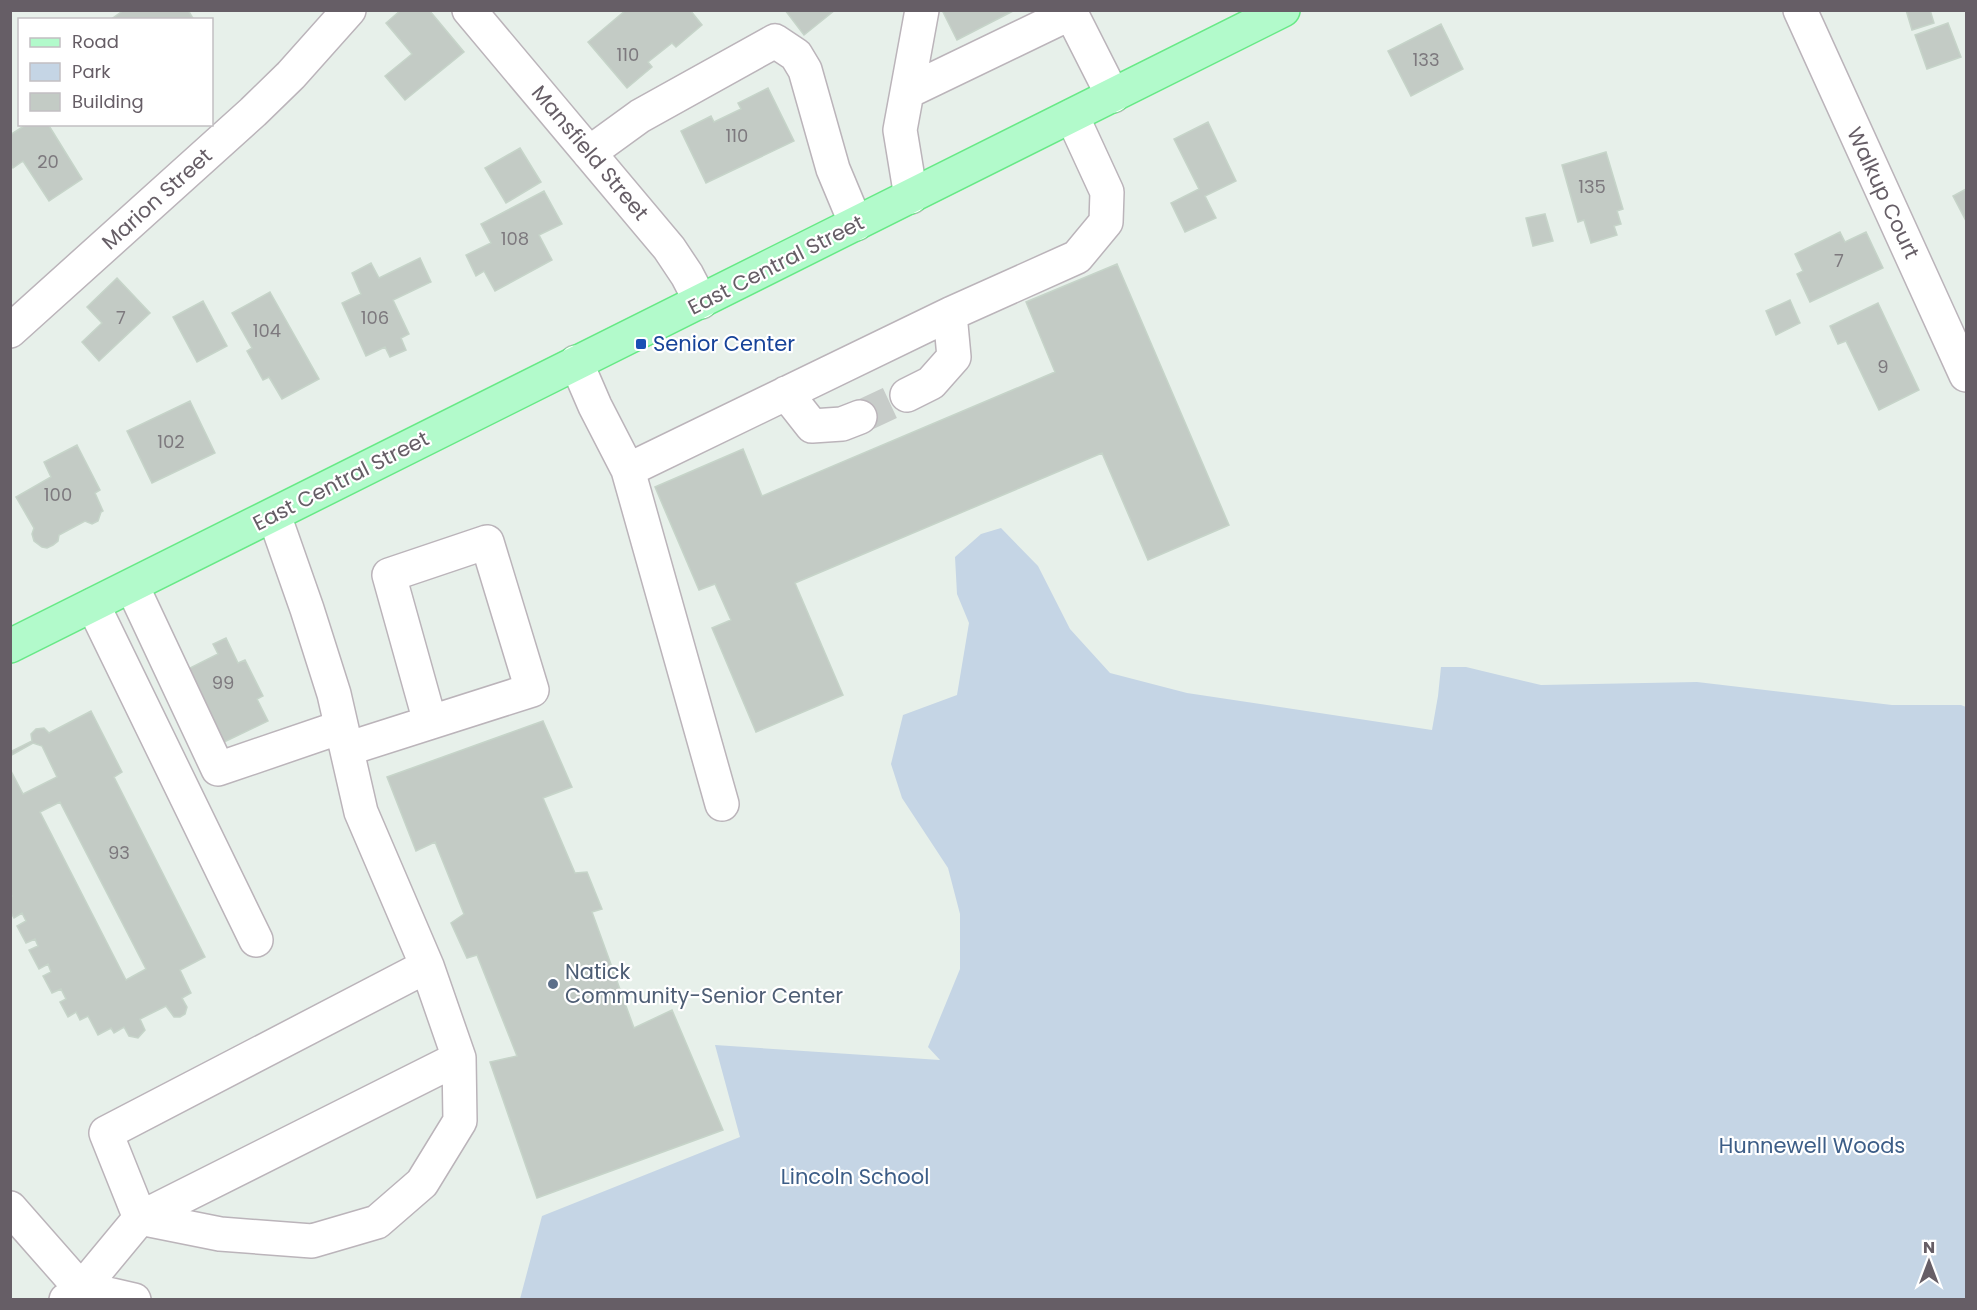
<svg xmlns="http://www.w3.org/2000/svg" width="1977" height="1310" font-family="Poppins,sans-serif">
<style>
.green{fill:#c5d5e5}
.building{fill:#c3cbc5;stroke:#c6d4c9;stroke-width:1.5;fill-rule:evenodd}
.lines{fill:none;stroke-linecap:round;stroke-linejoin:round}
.minor-tunnel{stroke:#c7ccc9;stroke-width:33;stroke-dasharray:33 16;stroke-linecap:butt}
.minor-casing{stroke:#bbb4ba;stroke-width:36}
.major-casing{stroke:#67e986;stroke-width:36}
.minor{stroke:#fff;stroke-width:33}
.major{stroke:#b2facb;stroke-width:33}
.transit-dot{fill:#1a4fb4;stroke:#fff;stroke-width:2}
.service-dot{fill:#5c6f8a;stroke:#fff;stroke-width:2}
.labels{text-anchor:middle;stroke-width:4.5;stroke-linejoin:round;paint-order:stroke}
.number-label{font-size:18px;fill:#7d797e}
.street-label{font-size:21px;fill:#665e66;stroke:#fff}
.transit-label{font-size:21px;fill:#164399;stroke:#fff;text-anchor:start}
.service-label{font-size:21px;fill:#4e5e75;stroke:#fff;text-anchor:start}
.park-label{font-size:21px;fill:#3c5d87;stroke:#fff}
</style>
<rect width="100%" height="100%" fill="#e7f0ea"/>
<path class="green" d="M1001,528L1038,566L1070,629L1110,673L1187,693L1432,730L1438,696L1441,667H1466L1541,685L1697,682L1892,705H1961L1966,707V1299H520L542,1216L740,1137L715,1045L940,1060L928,1047L960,969V914L948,868L902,798L891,764L903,715L957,695L969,623L957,594L955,557L981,534Z"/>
<path class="building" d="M124,10H188L194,20H110Z
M401,10H429L464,52L405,100L385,76L412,54L386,23Z
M626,10H690L702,25L676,47L672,43L648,62L652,67L627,88L588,42Z
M785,10H835L804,35Z
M942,10H1015L957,40Z
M1906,10H1930L1934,23L1912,30Z
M1948,23L1961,57L1927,69L1915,35Z
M1441,24L1463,69L1411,96L1388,51Z
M768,88L794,141L706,183L681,131L711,116L714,122L741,109L738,103Z
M1208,122L1236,181L1205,196L1216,218L1185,232L1171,203L1199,189L1174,139Z
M27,124H48L82,179L49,201L23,161L13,168L10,163V135Z
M520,148L541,182L506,203L485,168Z
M1606,152L1623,209L1617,211L1621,224L1614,226L1617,235L1591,243L1584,220L1578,222L1562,165Z
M1966,189V221L1953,196Z
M544,191L562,224L539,235L552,260L495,291L484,271L476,276L466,255L491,243L481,224Z
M1545,214L1553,241L1533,246L1526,218Z
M1840,232L1845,242L1866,232L1883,268L1810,302L1797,274L1803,271L1795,254Z
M420,258L431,282L393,300L409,334L401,338L406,350L390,357L385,347L366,356L342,303L361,294L352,273L371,263L379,278Z
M1117,264L1229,525L1148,560L1102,453L795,583L843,695L756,732L712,628L731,620L715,584L699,590L655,487L743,449L762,496L1055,372L1026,302Z
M117,278L150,313L99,361L82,342L102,323L87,307Z
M270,292L319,379L282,399L269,377L263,380L247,351L252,348L232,313Z
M1790,300L1800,323L1776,335L1766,311Z
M203,301L227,346L197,362L173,317Z
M1878,303L1919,390L1879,410L1846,341L1838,344L1830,326Z
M190,401L215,453L152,483L127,431Z
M77,445L100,490L95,493L103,511L101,512L98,521L92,524L85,521L59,535L58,541L53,545L47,548L42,547L34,541L32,534L34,528L16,497L51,477L44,462Z
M226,638L238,663L245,660L263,696L257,699L268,721L220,744L184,671L218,654L213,644Z
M91,711L122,772L114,777L205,957L180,970L191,993L182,998L187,1007L185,1014L180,1017H174L166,1006L140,1019L145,1030L138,1038L129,1036L124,1027L114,1033L111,1028L98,1035L88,1016L80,1020L76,1012L68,1017L60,1002L66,999L61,989L52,993L43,976L51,972L48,964L39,969L29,950L38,946L35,939L26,943L17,926L26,921L22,913L14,918L10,911V897L12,896L10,893V769L23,794L57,777L42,746L33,743L10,756V752L32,741L31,734L36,729L44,728L49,733ZM60,802L146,969L126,980L40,812Z
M543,721L572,787L543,798L575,873L587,872L602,909L592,912L634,1028L672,1010L723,1130L537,1198L490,1062L517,1056L477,955L467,958L451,923L464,914L435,842L416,851L387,777Z"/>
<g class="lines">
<path class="minor-tunnel" d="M860,417L907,395"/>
<defs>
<path id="minor" d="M469,10L669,248L687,275L701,302
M1800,10L1966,375
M907,92L922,10
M589,153L640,116L775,41L796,55L805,70L833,169L856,224
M911,197L900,130L907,92L1071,13L1113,96
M10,331L253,112L291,75L349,10
M576,362L595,406L628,470L950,314L1077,257L1106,222L1107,192L1072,116
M786,393L812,426L842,424L860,417
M907,395L931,383L954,357L950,314
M628,470L722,804
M132,586L218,769L341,727
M93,605L256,940
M347,749L532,690L487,542L389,575L430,722
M10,1208L91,1300
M140,1218L220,1234L312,1241L377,1222L422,1183L460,1121L459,1058L427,966L361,812L334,694L307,609L274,515
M140,1218L106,1133L427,966
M82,1288L134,1300
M66,1300L82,1288L140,1218L459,1058"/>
<path id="major" d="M10,646L1283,10"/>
</defs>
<use href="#minor" class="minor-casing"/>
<use href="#major" class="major-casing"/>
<use href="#minor" class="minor"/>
<use href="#major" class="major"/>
</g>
<rect class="transit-dot" x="635" y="338" width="12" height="12" rx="3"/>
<circle class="service-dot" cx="553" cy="984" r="6"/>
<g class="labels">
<g class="number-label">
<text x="628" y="61">110</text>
<text x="1426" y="66">133</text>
<text x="737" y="142">110</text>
<text x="48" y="168">20</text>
<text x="1592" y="193">135</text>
<text x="515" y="245">108</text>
<text x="1839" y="267">7</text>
<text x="121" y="324">7</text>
<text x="375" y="324">106</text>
<text x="267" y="337">104</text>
<text x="1883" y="373">9</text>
<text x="171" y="448">102</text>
<text x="58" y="501">100</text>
<text x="223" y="689">99</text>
<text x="119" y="859">93</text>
</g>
<g class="street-label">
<text transform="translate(590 153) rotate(50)" y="7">Mansfield Street</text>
<text transform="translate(1883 193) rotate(65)" y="7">Walkup Court</text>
<text transform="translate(157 199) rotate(-42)" y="7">Marion Street</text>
<text transform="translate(776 265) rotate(-27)" y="7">East Central Street</text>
<text transform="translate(341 481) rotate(-27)" y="7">East Central Street</text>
</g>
<g class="transit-label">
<text x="653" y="351">Senior Center</text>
</g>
<g class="service-label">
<text x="565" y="979">Natick<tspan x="565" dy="24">Community-Senior Center</tspan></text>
</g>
<g class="park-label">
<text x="1812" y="1153">Hunnewell Woods</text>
<text x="855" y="1184">Lincoln School</text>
</g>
</g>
<rect width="1977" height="1310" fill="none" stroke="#665e66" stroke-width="24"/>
<rect x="18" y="18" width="195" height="108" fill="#ffffff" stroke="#c2bfc2" stroke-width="1.5"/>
<rect x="30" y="38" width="30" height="9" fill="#b2facb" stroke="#c2bfc2" stroke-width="1.5"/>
<text x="72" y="48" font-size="18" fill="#665e66">Road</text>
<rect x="30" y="63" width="30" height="18" fill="#c5d5e5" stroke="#c2bfc2" stroke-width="1.5"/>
<text x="72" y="78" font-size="18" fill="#665e66">Park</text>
<rect x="30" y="93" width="30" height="18" fill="#c3cbc5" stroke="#c2bfc2" stroke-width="1.5"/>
<text x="72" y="108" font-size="18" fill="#665e66">Building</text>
<g transform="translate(1929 1262)" stroke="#ffffff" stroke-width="4.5" paint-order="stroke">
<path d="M0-4.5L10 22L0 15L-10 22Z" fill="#665e66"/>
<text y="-9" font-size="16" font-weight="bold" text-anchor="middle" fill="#665e66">N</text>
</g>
</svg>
